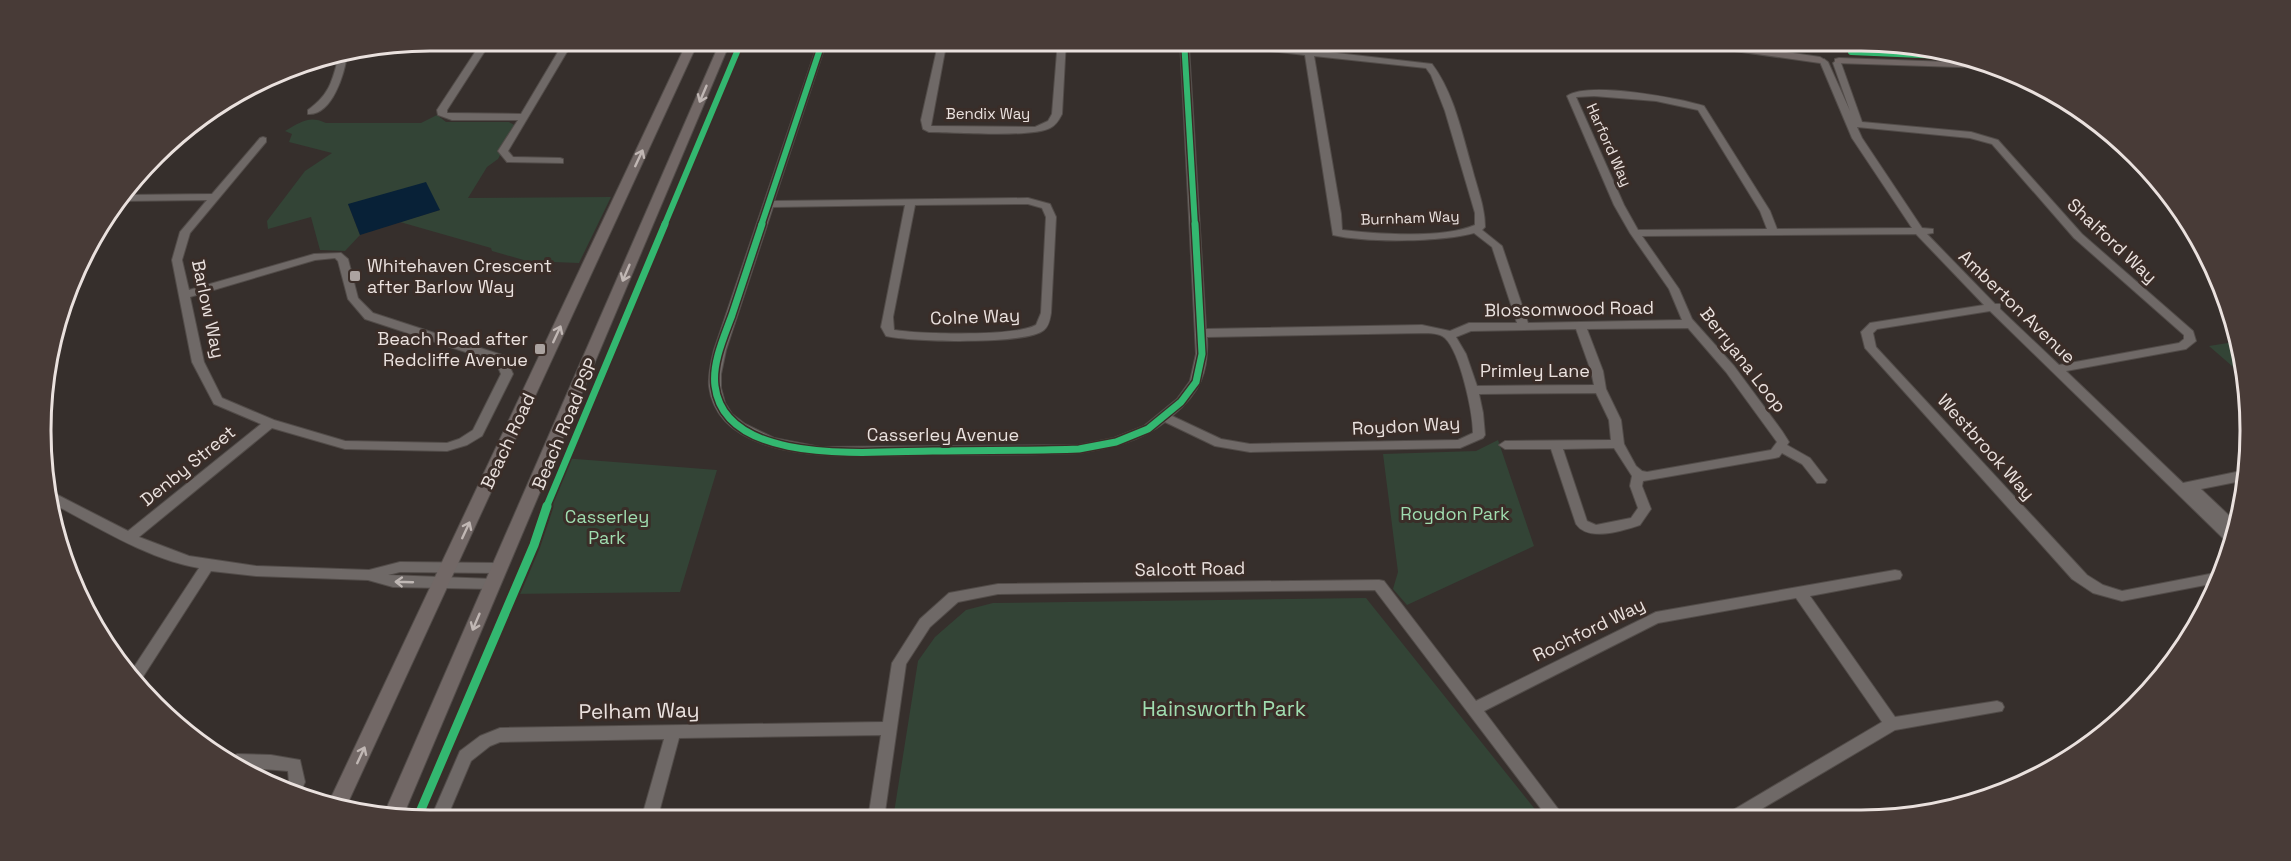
<svg xmlns="http://www.w3.org/2000/svg" width="2291" height="861" font-family="'Space Grotesk',sans-serif">
<style>
.green{fill:#334436}
.water{fill:#082137}
.lines{fill:none;stroke-linecap:round;stroke-linejoin:round}
.minor-casing{stroke:#524c49;stroke-width:2}
.major-casing{stroke:#524c49;stroke-width:2}
.minor{fill:#6f6967;fill-rule:evenodd}
.major{fill:#726866;fill-rule:evenodd}
.cycleway-far2-casing{stroke:#3a2d28;stroke-width:9}
.cycleway-far1-casing{stroke:#3a2d28;stroke-width:10}
.cycleway-casing{stroke:#3a2d28;stroke-width:13}
.cycleway-far2{stroke:#33b770;stroke-width:6}
.cycleway-far1{stroke:#33b770;stroke-width:7}
.cycleway{stroke:#33b770;stroke-width:9}
.oneway{stroke:#c0b7b4}
.oneway2{stroke:#bfb7b4}
.poi-dot{fill:#aba3a0;stroke:#3a2d28;stroke-width:2}
.labels{text-anchor:middle;stroke-width:6;stroke-linejoin:round;paint-order:stroke}
.far-street-label{font-size:15px;fill:#eae1de;stroke:#3a2d28}
.street-label{font-size:18px;fill:#eae1de;stroke:#3a2d28}
.poi-label{font-size:18px;fill:#eae1de;stroke:#3a2d28;text-anchor:start}
.park-label{font-size:18px;fill:#a0ddb0;stroke:#3a2d28}
.near-park-label{font-size:21px;fill:#a0ddb0;stroke:#3a2d28}
.near-street-label{font-size:21px;fill:#eae1de;stroke:#3a2d28}
.rim{fill:none;stroke:#eae1de;stroke-width:3}
</style>
<rect width="100%" height="100%" fill="#362f2c"/>
<path class="green" d="M437,115L446,122H509L516,126L498,159L487,167L468,198L611,197L579,263L527,261L492,251L491,248L400,222L440,210L348,204L360,235L345,251L320,250L311,217L268,229L267,221L305,171L332,153L289,142L292,134L285,131C301,122 309,115 326,123H421Z
M2234,342L2247,379L2209,346Z
M1498,440L1534,546L1407,605L1393,589L1398,572L1383,454L1476,451Z
M563,458L717,470L680,592L507,594Z
M1366,598L1542,818L893,819L918,661L935,637L966,610L993,603Z"/>
<path class="water" d="M426,182L440,210L360,235L348,204Z"/>
<g class="lines">
<defs>
<path id="minor" d="M483,40H492L447,110V113L521,114L565,40H574L508,151L513,157L560,158L563,159V163L507,162L498,151L518,120H452L438,115L437,110Z
M819,40H827L774,201L1028,198L1050,204L1056,217L1051,313C1050,319 1049,326 1044,330C1027,345 910,342 886,336L881,327L883,317L905,205L773,207L726,350L721,374V388L725,403L732,414L745,424L774,438L820,447L1079,445L1114,438L1144,426L1177,399L1190,381L1196,354L1180,40L1276,46L1432,64C1454,93 1462,134 1472,168C1477,188 1485,207 1485,227L1482,230L1502,246L1528,323L1682,320L1669,289L1630,233L1614,205L1567,96C1588,81 1679,98 1704,106L1770,211L1777,229L1912,228L1852,138L1820,62L1824,59L1828,62L1850,111L1833,63L1837,60L1841,63L1862,122L1971,132L1998,140L2082,234L2193,331L2196,341L2186,349L2066,371L2183,483L2241,471V481L2201,489L2238,524L2237,532L2232,544H2229L1990,311L1877,329L1873,333L1876,347L2087,575L2103,585L2122,591L2220,572L2216,583L2122,601L2093,593L2072,579L1865,348L1861,332L1870,323L1984,305L1916,234L1642,236L1679,289L1692,319L1734,366L1782,431L1789,442L1787,445L1810,458L1827,480L1825,483H1817L1802,464L1782,453L1779,457L1775,458L1643,481L1642,486L1651,509L1640,525C1622,531 1588,542 1576,524L1551,449H1505L1499,445L1505,441L1611,440L1609,420L1596,393L1479,394L1483,413L1485,435L1483,438L1460,448L1250,452L1215,446L1165,422C1140,442 1110,448 1079,453C1027,455 976,455 924,455C865,455 719,470 709,386C708,374 711,362 714,350ZM1189,47L1245,48L1305,55L1333,235C1367,243 1441,242 1474,233L1492,247L1517,323H1469L1450,331L1422,325L1206,329ZM1314,56L1426,68L1431,75L1445,111L1475,213V225C1442,239 1378,234 1342,230L1341,214ZM1594,96L1656,101L1698,110L1760,211L1767,229L1638,230L1624,205L1576,97ZM1857,127L1970,138L1992,144L2074,238L2184,335V339L2179,343L2059,365L2000,309V304H1995L1927,234L1933,233V229L1922,228L1862,138ZM1028,204L1042,208L1046,217L1041,313L1036,325C1014,337 921,334 894,330L893,317L915,205ZM1688,328L1726,372L1777,442L1771,450L1647,472L1642,471L1636,466L1624,444L1621,420L1606,389L1603,371L1587,329ZM1576,329L1591,371L1594,385L1477,386L1466,354L1456,337L1471,331ZM1422,333C1430,333 1439,333 1445,338C1460,352 1473,412 1473,433L1458,440L1250,444L1221,439L1172,416C1200,393 1209,372 1207,337ZM1614,448L1632,476L1630,486L1638,508L1631,518L1596,525L1587,521L1563,449Z
M939,40H947L931,126L1035,127L1048,121L1052,114L1058,40H1066L1062,114C1059,120 1056,125 1050,128C1030,138 955,132 929,132L923,129L921,120Z
M347,54C345,73 332,116 308,114V110C330,94 332,81 339,56Z
M263,137L266,138V142L190,233L182,260L189,290L314,254L341,253L348,259L358,298L373,313L505,356L513,374L482,436L467,445L447,451L345,449L272,428L139,537L189,556L256,566L369,570L400,562L499,563L504,564L506,568L504,572L499,573L400,572L388,575L493,579L498,580L500,584L498,588L493,589L393,587L368,580L256,576L211,571L139,683L130,673L199,568C147,559 94,525 48,501V490L128,531L261,424L214,404L192,362L172,260L180,232L207,200L121,201L126,195L212,194L260,138ZM335,258L338,261L348,299L365,319L496,362L501,374L473,430L459,439L447,443L345,441L274,420L222,398L204,362L190,297L315,260Z
M1895,570L1900,571L1902,575L1900,579L1810,596L1895,717L1997,701L2002,703L2004,707L2002,711L1895,730L1748,817L1725,818L1728,813L1882,722L1796,598L1658,623L1484,711L1565,818H1548L1375,590L998,594L958,602L930,627L906,664L884,819H868L881,735L679,738L657,820H641L664,739L500,742L490,746L471,761L446,820H430L460,751L480,736L500,728L883,722L892,663L920,619L949,593L998,584L1379,580L1384,581L1476,701L1656,612Z
M237,754L271,755L300,760L305,782L300,793L288,787L289,782L288,771L250,768L231,758Z"/>
<path id="major" d="M688,40H699L345,809L329,807L327,806L329,802Z
M721,40H731L403,816L384,814Z
M1673,40H1704L1820,57L1825,60L1820,63L1678,43Z
M1839,58L1979,63L1990,68L1835,63V59Z"/>
</defs>
<use href="#minor" class="minor-casing"/>
<use href="#major" class="major-casing"/>
<use href="#minor" class="minor"/>
<use href="#major" class="major"/>
<defs>
<path id="cycleway-far2" d="M1184,40L1195,226
M1851,52L1968,57
M664,226L742,40
M761,226L823,40"/>
<path id="cycleway-far1" d="M762,224C752,254 742,285 732,315C724,337 712,363 715,386C725,468 875,451 933,451C981,450 1030,451 1079,449L1116,442L1148,429L1181,402L1196,382L1202,354L1195,224
M546,508L665,224"/>
<path id="cycleway" d="M417,819L534,545L547,506"/>
</defs>
<use href="#cycleway-far2" class="cycleway-far2-casing"/>
<use href="#cycleway-far1" class="cycleway-far1-casing"/>
<use href="#cycleway" class="cycleway-casing"/>
<use href="#cycleway-far2" class="cycleway-far2"/>
<use href="#cycleway-far1" class="cycleway-far1"/>
<use href="#cycleway" class="cycleway"/>
</g>
<defs><path id="oneway-shaft" d="M-6 0H5M1.5-3L5.5 0L1.5 3" fill="none" stroke-width="1.6" stroke-linecap="round" stroke-linejoin="round" transform="scale(1.5)"/></defs>
<g class="oneway">
<use href="#oneway-shaft" transform="translate(703 94) rotate(113)"/>
<use href="#oneway-shaft" transform="translate(639 158) rotate(-65)"/>
<use href="#oneway-shaft" transform="translate(626 273) rotate(113)"/>
<use href="#oneway-shaft" transform="translate(557 334) rotate(-65)"/>
<use href="#oneway-shaft" transform="translate(466 530) rotate(-65)"/>
<use href="#oneway-shaft" transform="translate(476 622) rotate(113)"/>
<use href="#oneway-shaft" transform="translate(361 755) rotate(-65)"/>
</g>
<use class="oneway2" href="#oneway-shaft" transform="translate(404 582) rotate(-178)"/>
<g class="poi-dot">
<rect x="349" y="270" width="12" height="12" rx="3"/>
<rect x="534" y="343" width="12" height="12" rx="3"/>
</g>
<g class="labels">
<g class="far-street-label">
<text x="988" y="119">Bendix Way</text>
<text transform="translate(1609 145) rotate(66)" y="5">Harford Way</text>
<text transform="translate(1410 218) rotate(-2)" y="5">Burnham Way</text>
</g>
<g class="street-label">
<text transform="translate(2112 241) rotate(43)" y="6">Shalford Way</text>
<text transform="translate(2017 307) rotate(44)" y="6">Amberton Avenue</text>
<text transform="translate(208 309) rotate(78)" y="6">Barlow Way</text>
<text transform="translate(1569 309) rotate(-1)" y="6">Blossomwood Road</text>
<text transform="translate(975 317) rotate(-2)" y="6">Colne Way</text>
<text transform="translate(1743 360) rotate(52)" y="6">Berryana Loop</text>
<text x="1535" y="377">Primley Lane</text>
<text transform="translate(565 424) rotate(-67)" y="6">Beach Road PSP</text>
<text transform="translate(1406 426) rotate(-3)" y="6">Roydon Way</text>
<text x="943" y="441">Casserley Avenue</text>
<text transform="translate(508 441) rotate(-65)" y="6">Beach Road</text>
<text transform="translate(1986 447) rotate(48)" y="6">Westbrook Way</text>
<text transform="translate(188 466) rotate(-39)" y="6">Denby Street</text>
<text transform="translate(1190 569) rotate(-1)" y="6">Salcott Road</text>
<text transform="translate(1589 630) rotate(-26)" y="6">Rochford Way</text>
</g>
<g class="poi-label">
<text x="367" y="272">Whitehaven Crescent<tspan x="367" dy="21">after Barlow Way</tspan></text>
<text x="528" y="345" text-anchor="end">Beach Road after<tspan x="528" dy="21">Redcliffe Avenue</tspan></text>
</g>
<g class="park-label">
<text x="1455" y="520">Roydon Park</text>
<text x="607" y="523">Casserley<tspan x="607" dy="21">Park</tspan></text>
</g>
<g class="near-park-label">
<text x="1224" y="716">Hainsworth Park</text>
</g>
<g class="near-street-label">
<text transform="translate(639 711) rotate(-1)" y="7">Pelham Way</text>
</g>
</g>
<path d="M0 0H2291V861H0ZM430 51H1861A379 379 0 0 1 2240 430V431A379 379 0 0 1 1861 810H430A379 379 0 0 1 51 431V430A379 379 0 0 1 430 51Z" fill="#483b37" fill-rule="evenodd"/>
<path class="rim" d="M430 51H1861A379 379 0 0 1 2240 430V431A379 379 0 0 1 1861 810H430A379 379 0 0 1 51 431V430A379 379 0 0 1 430 51Z"/>
</svg>
